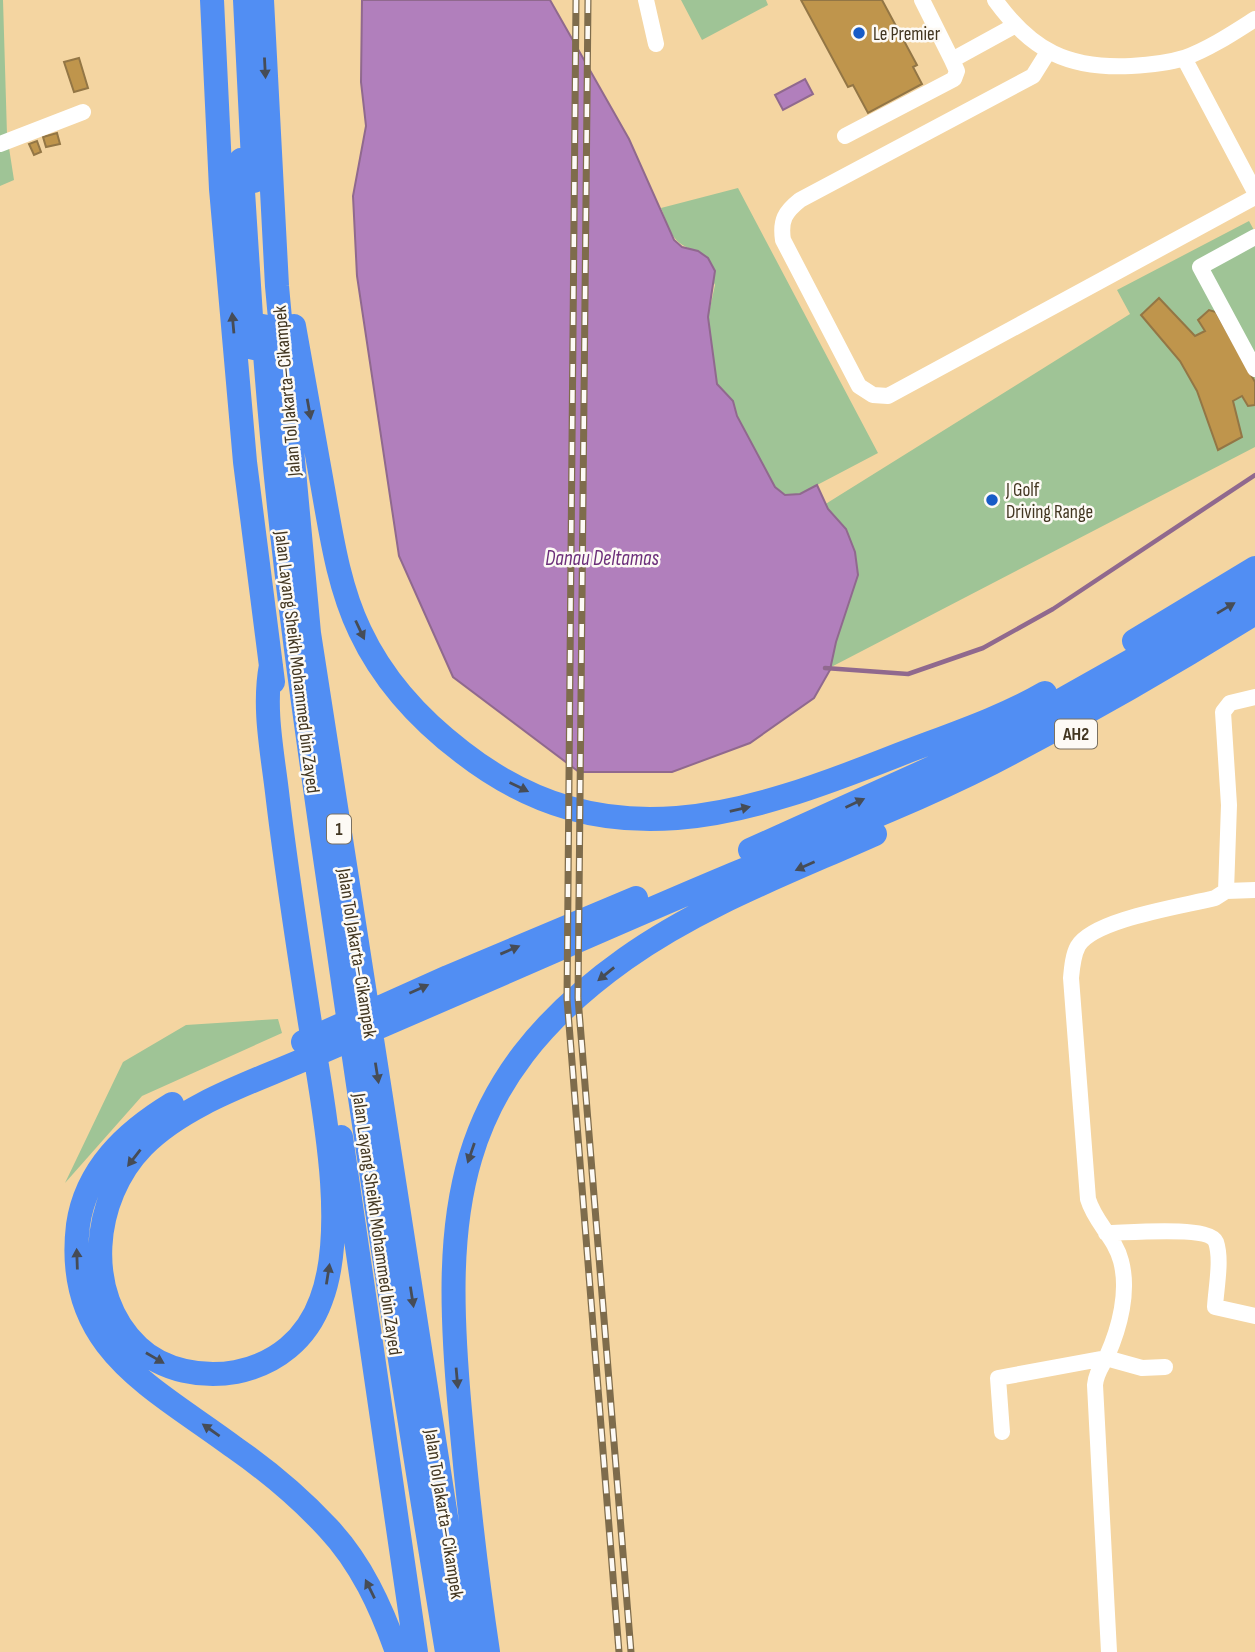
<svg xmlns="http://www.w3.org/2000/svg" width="1255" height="1652" font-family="'Sofia Sans Condensed',sans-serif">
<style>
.green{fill:#9fc496}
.water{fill:#b17fbc;stroke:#90698e;stroke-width:2}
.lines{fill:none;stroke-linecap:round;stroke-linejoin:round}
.stream{stroke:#90698e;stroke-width:4.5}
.building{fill:#bf954c;stroke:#937645;stroke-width:2}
.minor{stroke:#fff;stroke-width:16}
.highway{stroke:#518ef3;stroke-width:24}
.rail-casing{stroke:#7e6c4c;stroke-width:7}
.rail{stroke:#fdfaf5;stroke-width:4.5;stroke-dasharray:13;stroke-linecap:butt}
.oneway{fill:#464c56}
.poi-dot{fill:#175bc7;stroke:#fdfaf5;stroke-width:2.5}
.labels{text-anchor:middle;stroke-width:5;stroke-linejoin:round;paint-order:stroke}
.shield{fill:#fdfaf5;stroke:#7a7161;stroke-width:2}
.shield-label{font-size:18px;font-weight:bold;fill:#423621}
.poi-label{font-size:19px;fill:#423621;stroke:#fdfaf5;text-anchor:start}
.street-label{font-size:19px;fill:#423621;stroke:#fdfaf5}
.water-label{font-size:21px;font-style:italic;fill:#6c2f7a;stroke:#fdfaf5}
</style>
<rect width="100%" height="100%" fill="#f4d5a1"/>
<path class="green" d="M0,0H3L7,135L14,180L0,186Z
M681,0H766L768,5L702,40Z
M738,188L878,453L800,494L785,495L775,487L737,416L733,401L717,384L708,317L715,285L698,251C671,244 671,232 661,208Z
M1249,221L1255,232V447L810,678L747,553L1130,314L1117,290Z
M278,1019L282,1033L142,1096L65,1183L123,1062L186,1025Z"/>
<path class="water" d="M362,0H550L629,139L674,240L682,247L698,251L708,258L715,271L708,317L717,384L733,401L737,416L775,487L785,495L800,494L817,485L828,509L846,529L855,552L858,575L836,642L830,670L814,698L750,743L672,772H579L453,677L399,556L357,276L353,196L366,126L361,82Z
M805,79L813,94L783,110L775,95Z"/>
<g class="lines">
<path class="stream" d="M825,668L908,674L983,648L1053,609L1255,475"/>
</g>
<path class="building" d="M801,0H882L917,65L913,67L922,84L868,113L853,85L848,87Z
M79,58L88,88L74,92L64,62Z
M57,133L60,144L46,147L43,137Z
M37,141L41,152L34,155L29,144Z
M1159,298L1195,336L1205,331L1198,320L1209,310L1216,312L1255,382V405L1248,406L1242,396L1233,401L1242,437L1218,450L1197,391L1180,361L1141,315Z"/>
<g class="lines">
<path class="minor" d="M646,0L656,44
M922,0L952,60
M995,0C1032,51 1068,69 1131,66C1149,65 1168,63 1184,58C1209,49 1233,33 1255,19
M1048,52L1033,76L800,200C785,212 780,220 783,240L859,386L873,395L888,396L1255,197
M1184,58L1255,192
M845,136L954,79L957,71L952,60L1014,26
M0,144L83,112
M1255,237L1200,267L1255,369
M1226,891L1255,890
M1106,1233C1125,1233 1209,1225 1216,1242C1222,1260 1216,1288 1215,1307L1255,1316
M1002,1432L998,1378L1106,1358L1142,1368L1165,1367
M1109,1652L1095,1385C1096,1373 1102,1366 1107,1356C1120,1327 1129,1291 1121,1261C1115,1237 1095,1223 1088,1199L1071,978C1072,967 1073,955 1078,946C1094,919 1184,906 1215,898L1226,891L1229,805L1223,712L1230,703L1255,697"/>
<path class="highway" d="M212,0L221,189L245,462L273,682
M245,0L254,181
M262,0L277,286L309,633L467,1652
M241,160L253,348
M263,326C277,532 307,736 337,940C371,1178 408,1415 447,1652
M294,326C303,378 313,430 322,483C331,533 338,585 360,631C383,680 420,720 462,752C606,864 746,815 898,755C947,736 1000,719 1045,693
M1134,641L1255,568
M271,665C263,707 272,750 277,792C286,869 298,946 310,1023C322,1100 349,1227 321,1300C307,1339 276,1364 236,1372C203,1378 163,1371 138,1347C82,1294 92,1198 143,1146C183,1106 244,1085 296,1063C353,1038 410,1014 467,989C553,952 638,914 724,878C814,841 905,807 992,763C1081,717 1170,666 1255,613
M750,850L976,748L1255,591
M303,1042L448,977L636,898
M172,1104C126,1132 86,1169 78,1225C63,1348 152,1386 235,1448C268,1471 300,1498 328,1528C361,1563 381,1607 397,1652
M341,1137L416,1652
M488,1652C476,1572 467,1491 460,1411C442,1213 451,1083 625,959C701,905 790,872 875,834"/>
<defs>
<path id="rail" d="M576,0L567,999L619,1652
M588,0L578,998L631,1652"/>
</defs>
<use href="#rail" class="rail-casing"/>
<use href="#rail" class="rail"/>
</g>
<defs><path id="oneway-solid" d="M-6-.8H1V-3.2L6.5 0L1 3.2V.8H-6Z" transform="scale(1.75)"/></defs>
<g class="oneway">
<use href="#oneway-solid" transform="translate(265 68) rotate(87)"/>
<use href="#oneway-solid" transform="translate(233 323) rotate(-95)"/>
<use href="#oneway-solid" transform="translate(309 409) rotate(80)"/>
<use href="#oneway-solid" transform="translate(1226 608) rotate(-31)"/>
<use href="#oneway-solid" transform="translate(360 630) rotate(65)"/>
<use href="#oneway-solid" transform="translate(519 787) rotate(26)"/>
<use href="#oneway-solid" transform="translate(855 803) rotate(-25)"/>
<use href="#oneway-solid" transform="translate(740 809) rotate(-13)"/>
<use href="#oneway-solid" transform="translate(805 866) rotate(156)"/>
<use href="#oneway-solid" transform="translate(510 950) rotate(-23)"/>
<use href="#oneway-solid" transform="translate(606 974) rotate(141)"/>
<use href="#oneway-solid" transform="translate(419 989) rotate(-24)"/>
<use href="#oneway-solid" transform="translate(377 1073) rotate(81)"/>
<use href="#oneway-solid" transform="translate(471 1153) rotate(109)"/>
<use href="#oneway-solid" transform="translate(134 1158) rotate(128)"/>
<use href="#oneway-solid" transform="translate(77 1259) rotate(-92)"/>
<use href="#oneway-solid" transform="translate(328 1274) rotate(-81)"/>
<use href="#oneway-solid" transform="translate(412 1297) rotate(81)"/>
<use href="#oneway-solid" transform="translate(155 1358) rotate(30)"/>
<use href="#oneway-solid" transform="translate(457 1378) rotate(85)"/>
<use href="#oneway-solid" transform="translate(211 1430) rotate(-145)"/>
<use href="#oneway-solid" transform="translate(370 1589) rotate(-116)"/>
</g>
<g class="poi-dot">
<circle cx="859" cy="33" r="7"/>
<circle cx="992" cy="500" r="7"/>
</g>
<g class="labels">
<g class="shield">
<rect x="1055" y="719.5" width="42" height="29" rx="5"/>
<rect x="327" y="814.5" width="24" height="29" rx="5"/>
</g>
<g class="shield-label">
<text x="1076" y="740">AH2</text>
<text x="339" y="835">1</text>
</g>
<g class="poi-label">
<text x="873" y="40">Le Premier</text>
<text x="1006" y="496">J Golf<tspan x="1006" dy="22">Driving Range</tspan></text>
</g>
<g class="street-label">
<text transform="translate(286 391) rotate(-95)" y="7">Jalan Tol Jakarta–Cikampek</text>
<text transform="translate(298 662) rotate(83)" y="7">Jalan Layang Sheikh Mohammed bin Zayed</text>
<text transform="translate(358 953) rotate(81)" y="7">Jalan Tol Jakarta–Cikampek</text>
<text transform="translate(378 1224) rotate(82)" y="7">Jalan Layang Sheikh Mohammed bin Zayed</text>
<text transform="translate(445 1514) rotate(81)" y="7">Jalan Tol Jakarta–Cikampek</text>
</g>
<g class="water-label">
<text x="602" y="565">Danau Deltamas</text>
</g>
</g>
</svg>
